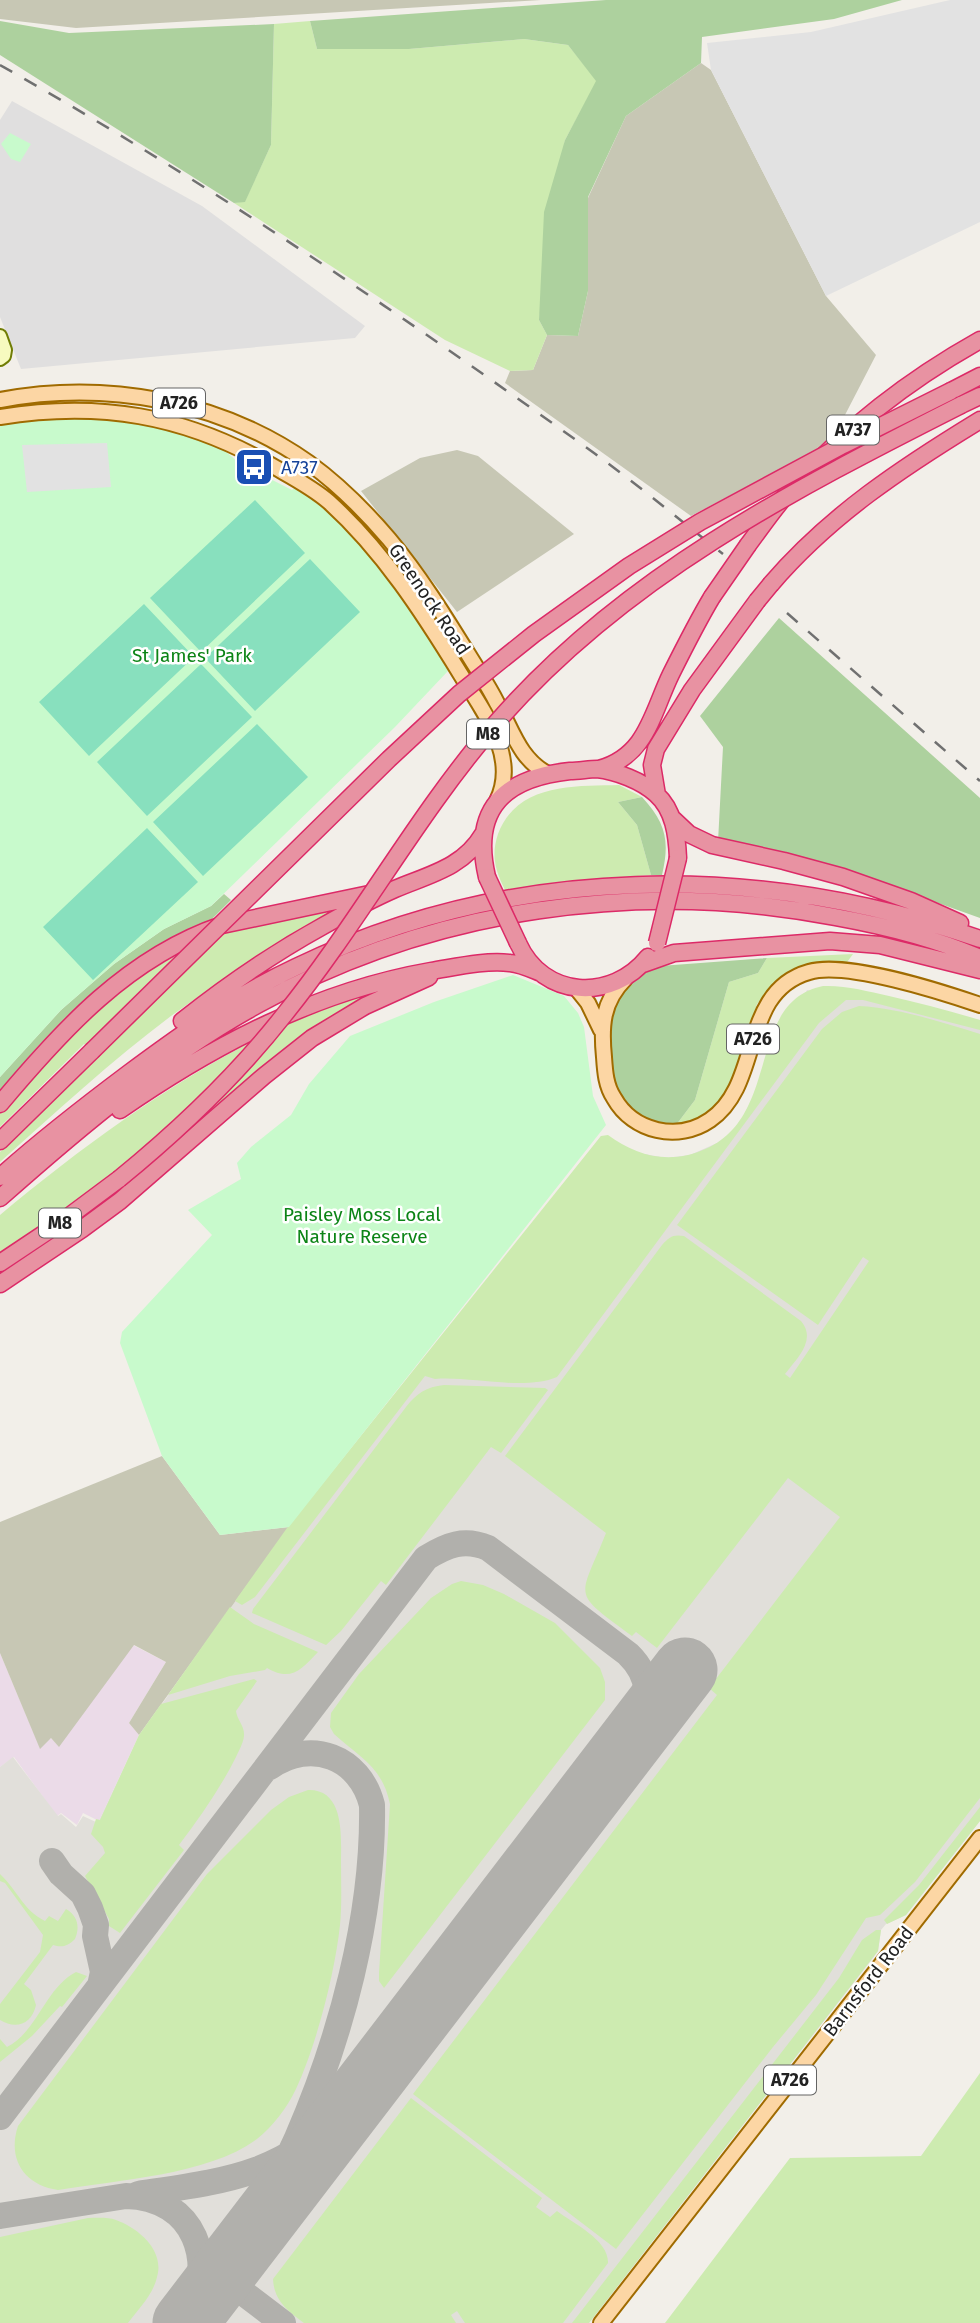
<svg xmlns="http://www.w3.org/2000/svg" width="980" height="2323" font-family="'Fira Sans',sans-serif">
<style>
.residential{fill:#e0dfdf}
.industrial{fill:#ebdbe8}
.airport{fill:#e1dfda}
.construction{fill:#c7c7b4}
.grass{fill:#cdebb0}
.forest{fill:#add19e}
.park{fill:#c8facc}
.pitch{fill:#88e0be}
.parking{fill:#e2e2e2}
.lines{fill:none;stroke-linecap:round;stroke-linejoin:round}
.taxiway{stroke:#b1b0ac;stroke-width:26}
.runway{stroke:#b1b0ac;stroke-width:65}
.secondary-casing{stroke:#707d05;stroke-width:16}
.primary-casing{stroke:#a06b00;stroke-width:18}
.highway-casing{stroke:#dc2a67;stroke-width:19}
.secondary{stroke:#f7fabf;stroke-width:12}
.primary{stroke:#fcd6a4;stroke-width:14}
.highway{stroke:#e892a2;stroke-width:16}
.rail{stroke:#707070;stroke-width:2.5;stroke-dasharray:14 14;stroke-linecap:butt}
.highway-bridge-casing{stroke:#dc2a67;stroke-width:19;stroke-linecap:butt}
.highway-bridge{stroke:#e892a2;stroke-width:16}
.labels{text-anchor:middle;stroke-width:5;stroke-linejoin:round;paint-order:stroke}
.shield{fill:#fff;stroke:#646464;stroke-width:2}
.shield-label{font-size:18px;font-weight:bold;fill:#222}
.transit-label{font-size:19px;fill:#164399;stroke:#fff;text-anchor:start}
.street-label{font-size:19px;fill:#222;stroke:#fff}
.park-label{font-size:19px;fill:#0c8416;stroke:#fff}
</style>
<rect width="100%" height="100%" fill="#f2efe9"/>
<path class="residential" d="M12,101L202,206L365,326L355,338L21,369L0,317V120Z"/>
<path class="industrial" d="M133,1645L166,1662L129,1723L139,1735L99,1821L83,1813L77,1825L61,1813L57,1816L14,1757L0,1767V1653L40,1748L51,1738L59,1746Z"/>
<path class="airport" d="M807,990L980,1020V1821L906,1915L886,1924L881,1930L878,1951L873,1958L589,2323H0V1767L13,1757L58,1816L61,1814L76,1827L83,1816L98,1823L139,1736L235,1602L601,1136L639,1153L666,1158L690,1155L717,1143L728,1136L742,1119Z"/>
<path class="construction" d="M0,0H541L76,28L0,19Z
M701,63L711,70L826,296L876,355L831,442L691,516L505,383L510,371L533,370L547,335L578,336L588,291V198L626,116Z
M457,450L478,456L574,534L457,612L361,491L420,458Z
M162,1456L220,1535L289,1527L139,1735L129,1723L166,1662L134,1645L59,1747L51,1738L40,1749L0,1653V1522Z"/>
<path class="grass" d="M310,21L317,49H409L524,39L568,45L597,81L565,140L539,320L547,335L533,370L510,371L445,340L234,203L245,201L271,145L274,24Z
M619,785L642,797L618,802L637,825L651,875L560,882L505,890C495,870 491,855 498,834C517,783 575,786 619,785Z
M333,909L334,914C278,946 223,978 171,1016C111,1061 56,1112 0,1162V1152L97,1057L84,1044L0,1127V1113L42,1065L103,1002L158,965L225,932Z
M853,954L845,965L822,964L791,970L773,986L757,1004L727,1093L712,1113L688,1126L673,1129L695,1100L729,982L758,973L767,958Z
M823,986C845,985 867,991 889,996C919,1003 950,1011 980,1020V1030L863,1000H846L819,1023L557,1377C524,1391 471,1376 435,1379L425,1376L255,1597L242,1605L235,1601L287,1528L601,1136L608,1135C631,1152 658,1162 688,1155C788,1131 740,1003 823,986Z
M370,992L369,998L126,1188L112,1174L67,1209L0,1254V1215C85,1144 176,1078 275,1030C307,1015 336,1000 370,992Z
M859,1006C899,1008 941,1022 980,1034V1798L915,1882L880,1915L866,1918L816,1995L773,2047L616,2249L413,2094L717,1695L709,1688L840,1517L788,1478L657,1648L636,1632L632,1636C570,1590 579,1601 606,1533L505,1456L662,1245C669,1237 673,1234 684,1236L801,1321C817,1340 797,1358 785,1374L790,1378L869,1261L863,1257L818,1325L677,1225L822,1029L842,1012Z
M444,1385L545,1388L548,1390L501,1453L491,1447L386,1585L381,1581L341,1631L326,1645L252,1613L253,1609L406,1407C417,1393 426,1387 444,1385Z
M461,1581L483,1585L504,1594L555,1623L600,1668L605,1682V1700L384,1988L379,1981V1973L390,1804C382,1766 360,1758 334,1734L330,1727L331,1713L359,1674L431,1598L452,1584Z
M230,1607L254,1624L318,1652C301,1670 291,1682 267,1668L265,1670L230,1676L168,1695Z
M254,1679L257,1681L236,1711C237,1720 245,1726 244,1736C243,1744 239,1750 236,1757C220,1789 200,1817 179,1845L184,1850L120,1933L109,1926V1919L85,1876L105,1853L103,1847L91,1834L96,1819L100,1820L139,1735L161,1704Z
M308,1790C345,1789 341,1837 341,1862C341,1883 342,1905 340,1925C335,1973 316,2046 296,2089C287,2108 273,2126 257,2139C209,2175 117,2180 58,2190C24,2185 7,2159 18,2126L207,1874L271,1810L289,1797Z
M980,1807V1821L906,1915L887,1924L884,1920L919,1885Z
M0,1874C18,1891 23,1910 45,1921L49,1916L58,1921L66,1909C78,1916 80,1927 75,1939C68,1946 62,1948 53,1945L24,1984L31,1990L36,2005C32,2024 16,2030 0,2020V2004L40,1952L43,1935L5,1883L0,1881Z
M876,1930H881L878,1951L589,2323H572L839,1978L862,1940Z
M76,1972L87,1976L62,2007L60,2006L32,2036L0,2062V2039L7,2047C37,2032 46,1987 76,1972Z
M980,2073V2323H665L790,2158L921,2156Z
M411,2098L542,2198L536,2207L550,2217L557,2211C574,2224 609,2240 608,2263L563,2323H465L457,2311L451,2315L456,2323H304C288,2311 274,2301 273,2279Z
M88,2218C97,2218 108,2217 116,2220C138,2228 165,2250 157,2277C153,2295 139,2308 128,2323H0V2237Z"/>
<path class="forest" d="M606,0H902L834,19L702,37L701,63L626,116L588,197V291L578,336L547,335L539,320L544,212L565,140L596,81L568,45L524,39L409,49H317L310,21Z
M0,21L69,33L274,24L271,145L245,202L234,203L0,55Z
M779,618L980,798V918L832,865L766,848L718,842L723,747L700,716Z
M642,797C666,823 670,841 662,875H651L637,825L618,802Z
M224,894L231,900L206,925L99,994L40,1044L0,1090V1077L61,1010L114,964L164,929L211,906Z
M767,958L758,973L729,982L695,1100L673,1129C662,1125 646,1123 636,1117C605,1096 609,1029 614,997L639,976L660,966Z"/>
<path class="park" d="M10,133L31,144L20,162L11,159L1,144Z
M67,415L156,424L216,443L239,463L292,490L297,486C311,497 326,508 339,521C382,564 418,617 448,671L395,727L211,906L164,929L114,964L61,1010L0,1077V422Z
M513,975L564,996L578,1013L584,1027L593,1096L606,1125L289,1527L220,1535L162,1456L120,1343L122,1332L212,1235L188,1210L241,1179L237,1163L251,1147L291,1115L309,1084L350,1036L434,1002Z"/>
<path class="pitch" d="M255,500L305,553L201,652L150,598Z
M310,559L360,612L255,711L205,658Z
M144,604L194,657L89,756L39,702Z
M201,664L252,717L147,816L97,762Z
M257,724L308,777L203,876L153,822Z
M147,828L198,882L93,980L43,927Z"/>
<path class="parking" d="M950,0H980V222L826,296L711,70L707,43L811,32Z
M107,443L111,487L27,492L22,445Z"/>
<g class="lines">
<path class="taxiway" d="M52,1861L61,1874L83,1894L90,1908L96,1925L95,1936L103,1972L100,1986
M0,2117L426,1558C447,1545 464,1538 488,1548L628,1654C651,1676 651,1702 639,1730
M138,2194C230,2180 279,2176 349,2109
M0,2216L126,2196C196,2198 217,2262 188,2319
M233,2261C254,2221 278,2180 297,2138C341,2037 374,1915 372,1805C360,1757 311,1738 270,1767
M221,2276L283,2323"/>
<path class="runway" d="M185,2323L685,1670"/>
<defs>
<path id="secondary" d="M0,336L5,350L4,356L0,359"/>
<path id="primary" d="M0,400C105,380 220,400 309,463C338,484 366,512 389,539C421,577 447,620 473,662C481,675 490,689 497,703C512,729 519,759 548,774
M0,417C99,401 183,415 271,465C290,476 312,487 329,502C383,551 423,613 461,675C483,711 519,757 497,801
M625,979C602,1002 601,1027 604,1057C605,1072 606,1086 614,1098C633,1132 678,1142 710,1120C763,1084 739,992 809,972C846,961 942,992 980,1005
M576,988L588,1003L601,1030
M601,2323L980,1838"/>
<path id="highway" d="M951,391L980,376
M961,405L980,396
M748,545C763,525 777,504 794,486C847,428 912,378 980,340
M771,584C830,515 903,467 980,420
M599,769C647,756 652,713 671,674C684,648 697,622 712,597
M657,795L652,765L656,749L692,690L757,601
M673,819L689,834L712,845L784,861L843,877L911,901L960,923
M487,877C471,808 505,778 570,771C579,771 589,769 597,769C616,771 642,781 656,794C674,810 677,835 678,858
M518,943C543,999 612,1002 648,957
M643,964L674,953L830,941L880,945L980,970
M182,1021C226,986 274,953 323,926C346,913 370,900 395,889C428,875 463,868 483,834
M0,1104C62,1030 128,957 222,925L374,893
M120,1110C214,1045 316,991 431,971C456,967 485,960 510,963C521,964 531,969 541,973
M0,1141L92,1051
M0,1177C41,1140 85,1106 129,1073C183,1033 236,995 296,967C512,864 757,861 980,939
M0,1198C80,1127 163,1057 257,1005C432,908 640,879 835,917C885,926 934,938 980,958
M0,1263L60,1223L119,1179
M0,1284L82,1229L120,1201L264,1076L312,1038L365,1006L429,977"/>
</defs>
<use href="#secondary" class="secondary-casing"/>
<use href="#primary" class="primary-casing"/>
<use href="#highway" class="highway-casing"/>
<use href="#secondary" class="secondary"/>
<use href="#primary" class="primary"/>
<use href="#highway" class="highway"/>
<path class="rail" d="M0,65C206,181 402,315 594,453C638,485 680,520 723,554
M787,613L980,781"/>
<defs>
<path id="highway-bridge" d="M712,597L748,545
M757,601L771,584
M487,877L518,943
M657,943L678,858
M92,1051L389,759L459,694L534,634L629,566L700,522L843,445L951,391
M119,1179C179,1130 236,1076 284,1015C360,921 417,814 497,722C623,577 793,490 961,405"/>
</defs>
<use href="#highway-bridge" class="highway-bridge-casing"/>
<use href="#highway-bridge" class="highway-bridge"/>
</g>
<defs>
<symbol id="bus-square" viewBox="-11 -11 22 22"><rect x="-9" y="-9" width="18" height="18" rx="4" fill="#1a4fb4" stroke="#fff"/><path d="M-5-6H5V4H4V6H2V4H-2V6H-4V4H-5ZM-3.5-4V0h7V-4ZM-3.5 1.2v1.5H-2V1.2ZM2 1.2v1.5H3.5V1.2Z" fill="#fff"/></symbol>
</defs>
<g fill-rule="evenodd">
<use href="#bus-square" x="232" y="445" width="44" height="44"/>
</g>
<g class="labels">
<g class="shield">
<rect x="153" y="388.5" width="52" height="29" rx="5"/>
<rect x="827" y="415.5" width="52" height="29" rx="5"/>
<rect x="467" y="719.5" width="42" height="29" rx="5"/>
<rect x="727" y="1024.5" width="52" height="29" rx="5"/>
<rect x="39" y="1208.5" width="42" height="29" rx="5"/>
<rect x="764" y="2065.5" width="52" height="29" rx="5"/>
</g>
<g class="shield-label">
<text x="179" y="409">A726</text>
<text x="853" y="436">A737</text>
<text x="488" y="740">M8</text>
<text x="753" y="1045">A726</text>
<text x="60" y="1229">M8</text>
<text x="790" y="2086">A726</text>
</g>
<g class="transit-label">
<text x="281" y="474">A737</text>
</g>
<g class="street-label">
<text transform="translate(430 599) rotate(56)" y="7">Greenock Road</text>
<text transform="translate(868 1981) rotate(-52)" y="7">Barnsford Road</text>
</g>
<g class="park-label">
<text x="192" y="662">St James' Park</text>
<text x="362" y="1221">Paisley Moss Local<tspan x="362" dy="22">Nature Reserve</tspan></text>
</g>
</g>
</svg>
